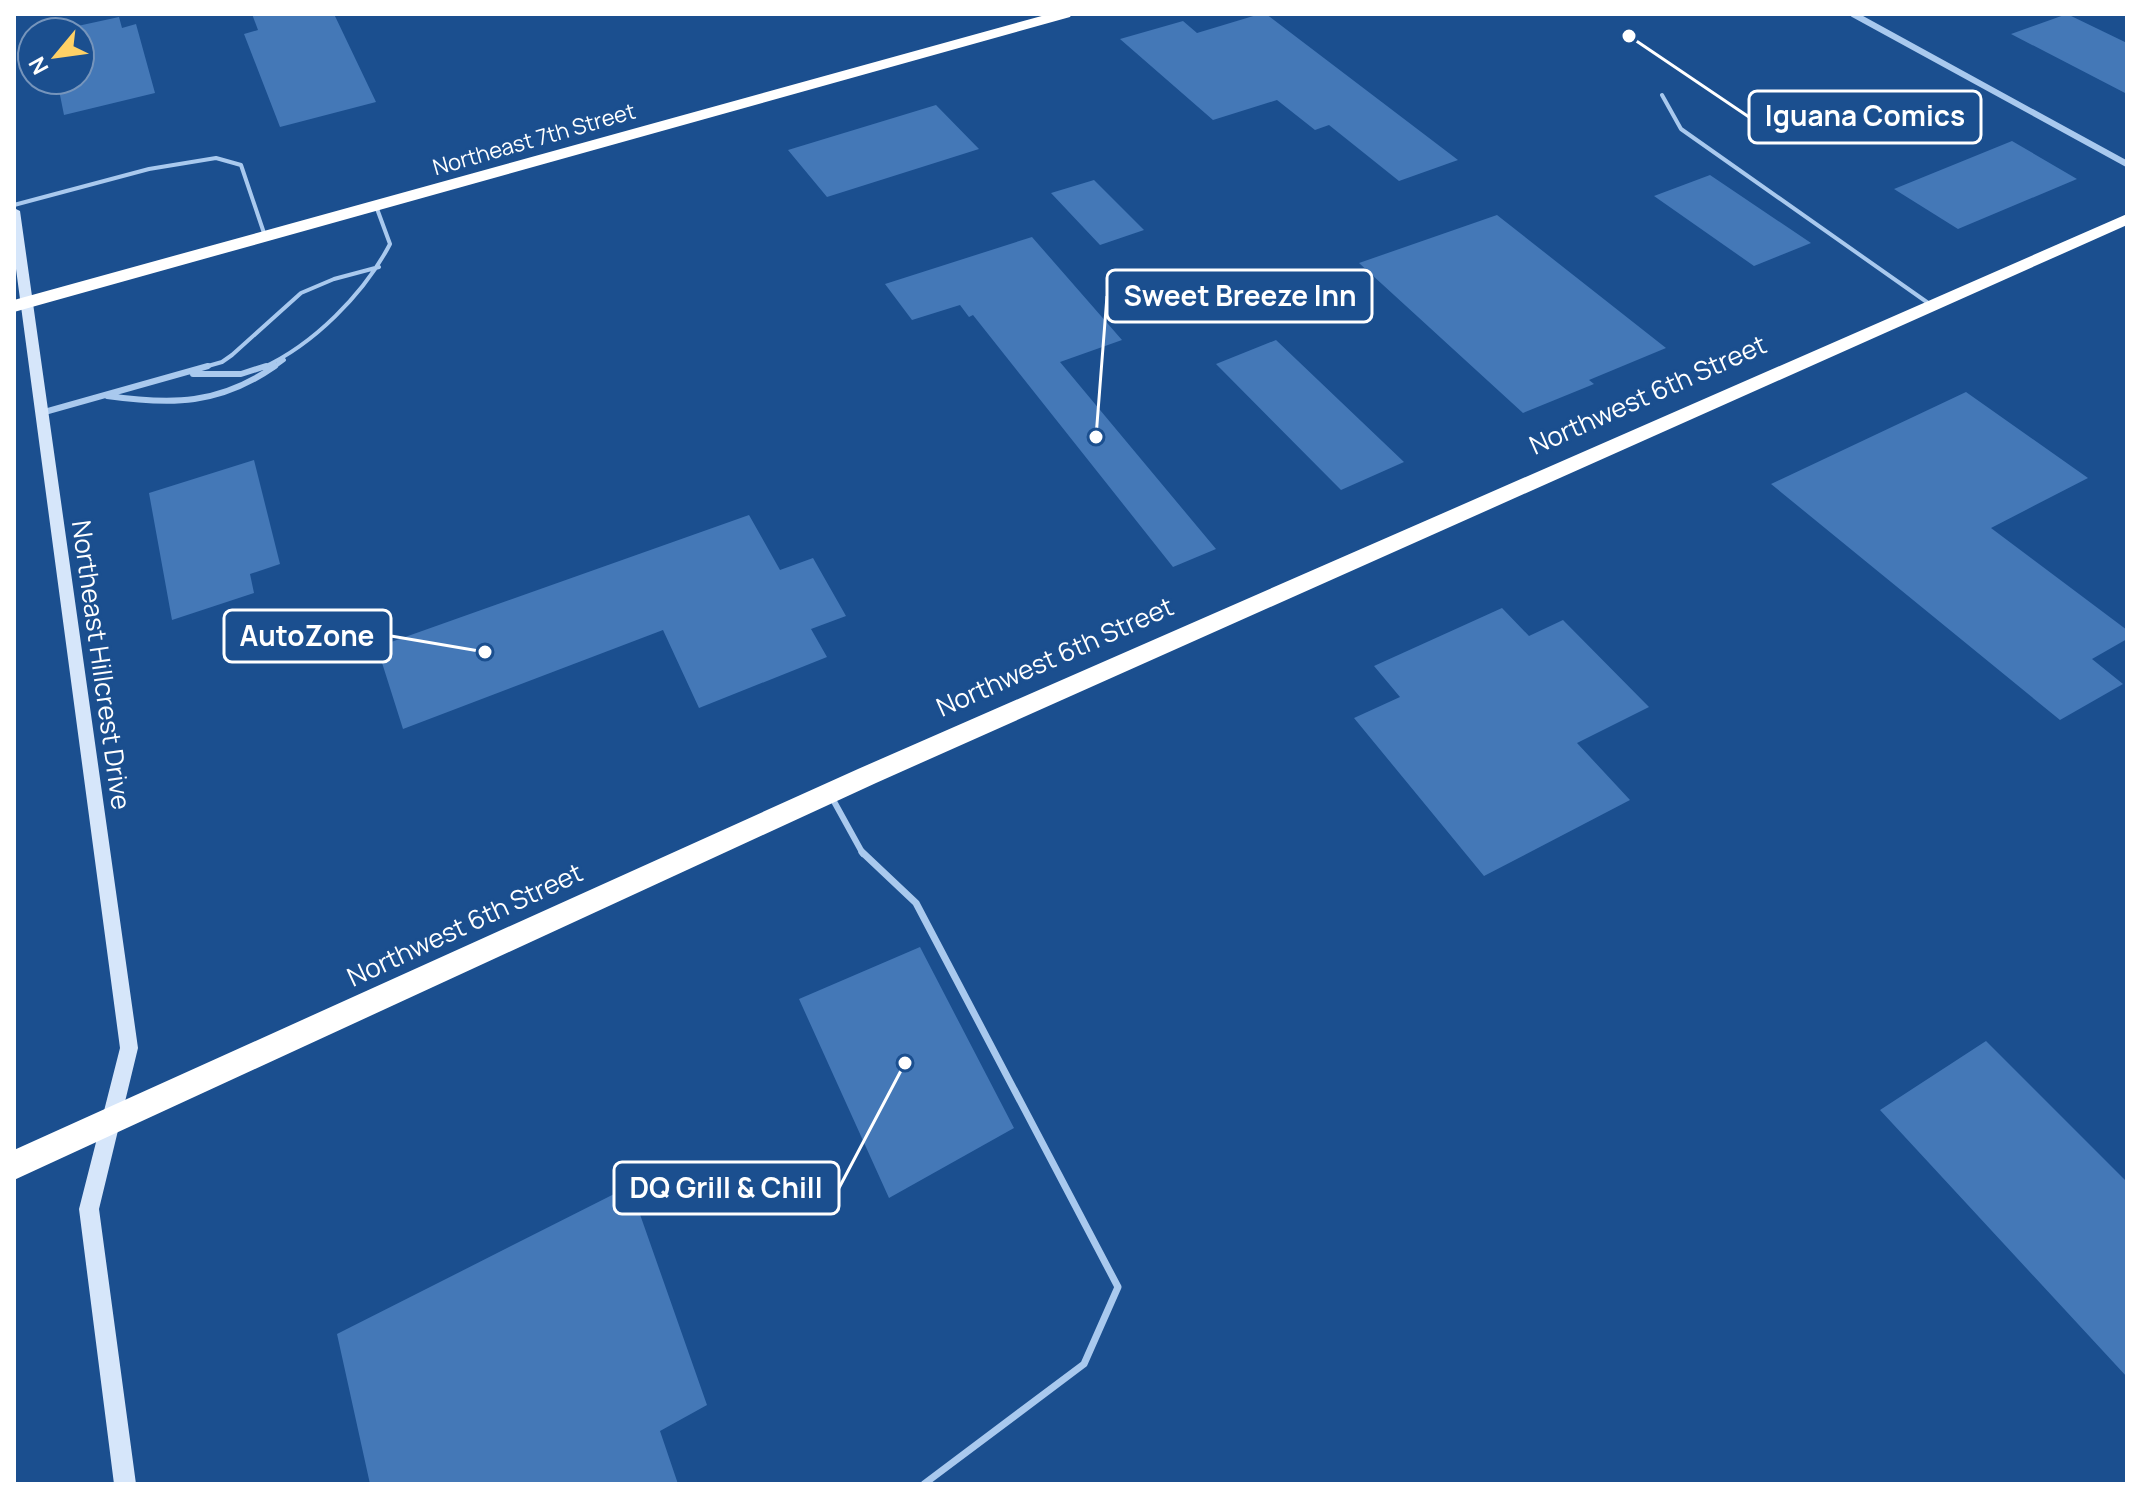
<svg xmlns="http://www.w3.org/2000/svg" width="2141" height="1498" font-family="Manrope,sans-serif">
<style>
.building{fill:#4478b7}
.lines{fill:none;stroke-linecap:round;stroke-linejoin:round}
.lane-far2{stroke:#a9c9ee;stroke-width:4}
.lane-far1{stroke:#a9c9ee;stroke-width:6}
.lane{stroke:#a9c9ee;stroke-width:7}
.street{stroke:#a9c9ee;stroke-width:6}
.secondary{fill:#d6e6fa;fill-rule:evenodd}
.highway{fill:#fff;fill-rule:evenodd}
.labels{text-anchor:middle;stroke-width:6;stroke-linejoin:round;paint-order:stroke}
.far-street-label{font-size:22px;fill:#fff;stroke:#1b4f8f}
.street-label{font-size:26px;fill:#fff;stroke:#1b4f8f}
.leader{fill:none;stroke:#fff;stroke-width:3}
.callout-dot{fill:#fff;stroke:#1b4f8f;stroke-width:3}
.callout{fill:#1b4f8f;stroke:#fff;stroke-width:3}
.callout-label{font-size:28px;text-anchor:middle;font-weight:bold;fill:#fff}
</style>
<rect width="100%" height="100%" fill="#1b4f8f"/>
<path class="building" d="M252,14H334L376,102L280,127L244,34L258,30Z
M1260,14H1266L1458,160L1399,181L1329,125L1315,130L1277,100L1213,120L1120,39L1183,21L1197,33Z
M2067,14L2127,43V94L2011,34Z
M119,17L122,28L136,24L155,93L64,115L57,80H80V32H50Z
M936,105L979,149L827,197L788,150Z
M2012,141L2077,179L1958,229L1894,189Z
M1710,175L1811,243L1754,266L1654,196Z
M1094,180L1144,230L1100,245L1051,193Z
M1497,215L1666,348L1589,380L1594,384L1523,413L1359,263Z
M1032,237L1122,340L1060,362L1216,549L1173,567L973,315L969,317L960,305L912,320L885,284Z
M1276,340L1404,462L1341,490L1216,364Z
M1966,392L2088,478L1991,528L2127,630V639L2092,659L2123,684L2060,720L1771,484Z
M254,460L280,564L250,574L254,593L172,620L149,493Z
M749,515L780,570L813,558L846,616L811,629L827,657L699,708L663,630L403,729L377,647Z
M1502,608L1529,636L1563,620L1649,707L1577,743L1630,800L1484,876L1354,718L1400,697L1374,666Z
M920,947L1014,1128L889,1198L799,999Z
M1986,1041L2127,1182V1377L1880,1110Z
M630,1186L707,1405L660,1431L678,1484H370L337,1334Z"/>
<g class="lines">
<path class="lane-far2" d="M1662,95L1681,129L1931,305
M14,205L149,169L216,158L241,165L265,236
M201,368L222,362L232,355L301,293L334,279L379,267
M262,368C313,345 364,294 390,244L376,206
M273,368L284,360"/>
<path class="lane-far1" d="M193,374H241L266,366
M107,396C172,405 219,405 275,366
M41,413L208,366
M831,796L863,854"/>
<path class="lane" d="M862,852L916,903L1118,1287L1084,1364L924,1484"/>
<path class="street" d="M1853,14L2127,164"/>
<path class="secondary" d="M14,208L20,211L138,1048L99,1209L136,1484H114L79,1209L120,1048L14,254Z"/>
<path class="highway" d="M1049,14H1072L1070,17L14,312V300Z
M2127,214V225L876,783L14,1180V1150L858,769Z"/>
</g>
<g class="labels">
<g class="far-street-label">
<text transform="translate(534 139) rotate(-16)" y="8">Northeast 7th Street</text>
</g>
<g class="street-label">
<text transform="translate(1648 395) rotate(-24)" y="9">Northwest 6th Street</text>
<text transform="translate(1055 657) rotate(-24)" y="9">Northwest 6th Street</text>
<text transform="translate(101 665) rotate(82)" y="9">Northeast Hillcrest Drive</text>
<text transform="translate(465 925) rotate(-25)" y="9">Northwest 6th Street</text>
</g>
</g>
<path class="leader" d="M1629 36L1749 117M1096 437L1107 296M485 652L391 636M905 1063L839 1188"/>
<g class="callout-dot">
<circle cx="1629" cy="36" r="8"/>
<circle cx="1096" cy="437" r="8"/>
<circle cx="485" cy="652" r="8"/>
<circle cx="905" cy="1063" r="8"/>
</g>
<g class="callout">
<rect x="1749" y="91" width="232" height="52" rx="8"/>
<rect x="1107" y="270" width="265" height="52" rx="8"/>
<rect x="224" y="610" width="167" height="52" rx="8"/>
<rect x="614" y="1162" width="225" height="52" rx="8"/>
</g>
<g class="callout-label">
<text x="1865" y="126">Iguana Comics</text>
<text x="1240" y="306">Sweet Breeze Inn</text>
<text x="307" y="646">AutoZone</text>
<text x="726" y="1198">DQ Grill &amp; Chill</text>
</g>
<rect width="2141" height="1498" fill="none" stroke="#ffffff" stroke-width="32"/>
<g transform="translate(56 56) rotate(241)"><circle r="38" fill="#1b4f8f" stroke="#7695bc" stroke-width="2"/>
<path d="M0-6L14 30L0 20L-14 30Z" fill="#ffd166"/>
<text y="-12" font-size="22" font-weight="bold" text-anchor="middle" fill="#ffffff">N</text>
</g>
</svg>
